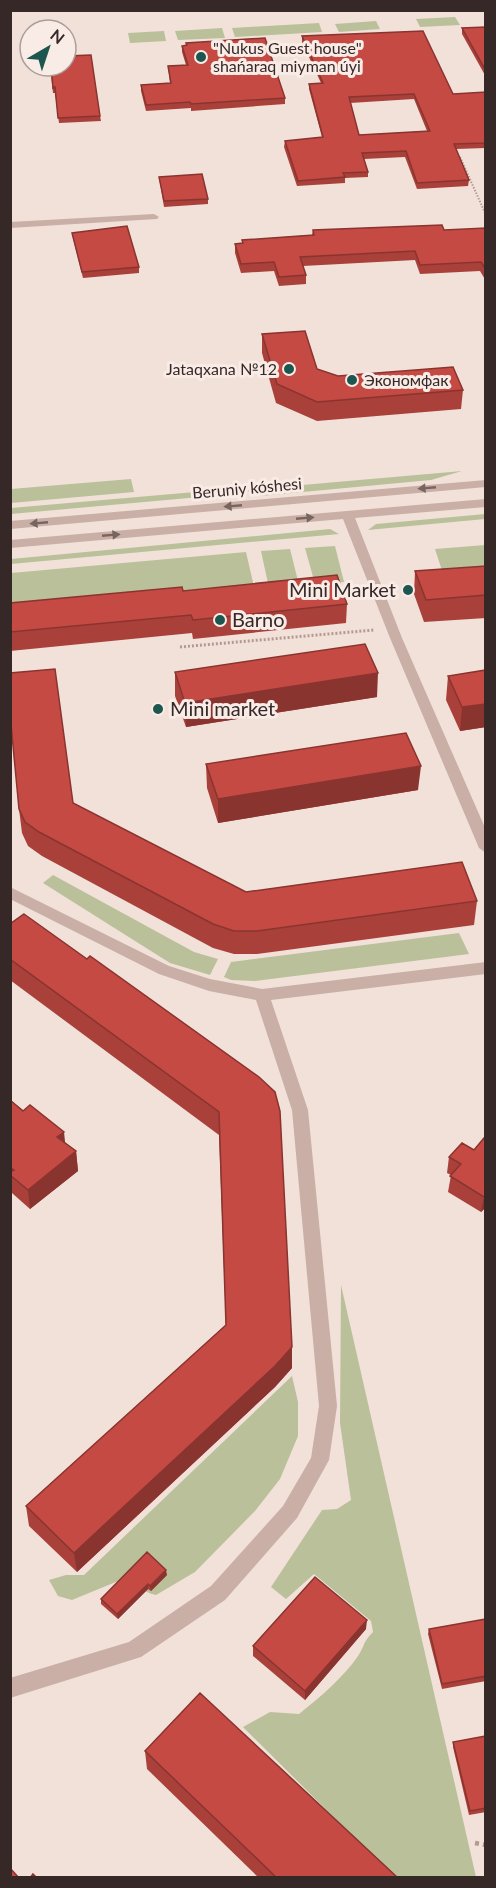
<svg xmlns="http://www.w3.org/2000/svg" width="496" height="1888" font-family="Lato,sans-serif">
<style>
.green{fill:#bac09a}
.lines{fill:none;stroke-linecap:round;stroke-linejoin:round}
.path-far2{stroke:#b59990;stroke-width:2;stroke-dasharray:1.5 1.5;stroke-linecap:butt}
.path-far1{stroke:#b59990;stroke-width:3;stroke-dasharray:2 2;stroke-linecap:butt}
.path{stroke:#b59990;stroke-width:4.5;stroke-dasharray:4 4;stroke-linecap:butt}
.minor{fill:#c9afa6;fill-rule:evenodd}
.wall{fill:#a9403a;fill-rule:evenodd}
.shaded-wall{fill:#8a3430}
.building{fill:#c54a44;stroke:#8a3430;stroke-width:1.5;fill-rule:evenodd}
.oneway{fill:#786560}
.poi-dot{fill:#1d564f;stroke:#f9ece6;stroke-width:2}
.labels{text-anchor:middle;stroke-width:6;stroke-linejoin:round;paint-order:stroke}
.far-poi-label{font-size:16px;fill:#352827;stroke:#f9ece6;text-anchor:start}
.far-street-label{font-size:16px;fill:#352827;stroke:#f9ece6}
.poi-label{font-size:20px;fill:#352827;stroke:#f9ece6;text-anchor:start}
</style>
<rect width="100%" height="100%" fill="#f1e1d9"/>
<path class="green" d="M455,17L460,25L420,27L416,19Z
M376,21L380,29L339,32L335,24Z
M319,23L322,32L235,37L232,28Z
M222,28L225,38L178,40L175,31Z
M164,31L166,41L130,43L128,33Z
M462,471L431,480L260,496L244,490Z
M131,479L134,492L11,503V489Z
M218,490L217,493L211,496L11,514V508Z
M485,514V519L368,530L376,524Z
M330,529L339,534L11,564V559Z
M485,545V583L447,586L435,549Z
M335,546L344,582L315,584L305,548Z
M290,549L299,585L269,588L261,551Z
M246,552L255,591L11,612V573Z
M53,875L194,952L218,959L210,975L170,963L43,883Z
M459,933L469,954L255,981L231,980L224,977L231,962Z
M341,1285L476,1877H394L243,1727L270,1712L299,1714C319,1698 343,1678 358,1656C365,1646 362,1643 373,1632L371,1621L314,1574L286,1599L271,1587L322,1510L337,1509L351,1500L340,1423Z
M292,1376L298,1402V1436L280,1479L255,1511L195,1572L156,1595C143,1592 135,1584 123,1579L72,1600L58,1596L49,1580L66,1575H84Z"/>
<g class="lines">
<path class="path-far2" d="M460,157L486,215"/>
<path class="path-far1" d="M180,647L374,630"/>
<path class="path" d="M475,1843L486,1845"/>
<path class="minor" d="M154,214L159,217L157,219L10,228V222Z
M486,480V487L10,529V521Z
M486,499V507L355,518L402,638L486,830V853L479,848L390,638L343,519L10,548V540Z
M10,887L169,966L210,979L262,989L486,962V974L271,1000L308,1110L337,1406L329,1460L297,1518L225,1600L141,1657L10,1698V1678L129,1642L211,1586L283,1506L311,1458L319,1406L292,1110L256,1000L209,991L159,974L10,899Z"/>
</g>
<path class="wall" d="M486,27V77L462,34V28Z
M302,36L453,94L486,92V148L456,149L469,180L468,186L417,189L405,157L364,159L368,172V177L345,178V183L297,186L284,147L285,141L322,137L309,89V84L321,83L302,42ZM414,99L427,131L359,135L350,103Z
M186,43L285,98V104L191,111V108L146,111L141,91V85L170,83L168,66L186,65L182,52V46L186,45Z
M50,66L100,116L101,121L59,123L55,93H53Z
M159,177L208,199V204L164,207Z
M486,228V281L480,271L420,274L415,260L303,266L306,275V284L279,286L274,271L241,273L235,253V244L242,243V240L312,235L313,230H444Z
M72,233L139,267V273L83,278L73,238Z
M262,334L317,369L338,376L463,390L461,409L317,421L276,403L262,353Z
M486,566V618L424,622L414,594L415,571Z
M183,591L347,604L346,623L193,639L192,633L10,651V603Z
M486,670V727L460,731L446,700L448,676Z
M175,672L377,697L186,727L175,696Z
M206,764L418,790L218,823L207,788Z
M73,803L246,892L477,901L474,925L257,954H234L213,948L42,856L28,846L22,833L19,809Z
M10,924L87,959L259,1077L292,1347V1368L275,1387L77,1572L29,1526L26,1506L226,1325L219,1135L10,980Z
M10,1100L76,1151L78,1171L30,1209L12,1193L10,1186Z
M486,1139V1207L481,1212L448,1192L451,1175L447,1173L449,1157L474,1150Z
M167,1575L151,1591L148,1589L118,1619L101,1604V1599Z
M486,1619V1681L442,1689L428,1634L429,1629Z
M366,1629L305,1700L253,1656V1646Z
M486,1736V1812L469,1815L453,1747V1742Z
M145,1751L398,1878H259L147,1769Z"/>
<path class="shaded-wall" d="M378,673L377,697L186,727L185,703Z
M486,704V727L460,731L462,707Z
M421,766L418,790L218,823V799Z
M64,1132L66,1151L57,1137Z
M76,1151L78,1171L30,1209L28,1190Z
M486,1194V1207L481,1212L484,1197Z
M292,1347V1368L275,1387L77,1572L74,1553Z
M166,1570L167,1575L151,1591L150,1586Z
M148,1584V1589L118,1619L117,1614Z
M367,1620L366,1629L305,1700V1691Z"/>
<path class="building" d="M486,27V71L462,28Z
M423,31L453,94L486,92V143L454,144L469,180L417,183L406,151L362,153L368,172L343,173L345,177L298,181L285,141L323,137L309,84L323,83L302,36ZM414,94L430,131L359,135L349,97Z
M265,38L285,98L191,104L190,102L146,105L141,85L171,83L168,66L188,65L182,46L187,45L186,43Z
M91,55L100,116L58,118L55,87L53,88L51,66H66V56Z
M202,174L208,199L164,201L159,177Z
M442,225L444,230L486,228V270L481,262L420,265L415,251L300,257L306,275L279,277L274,262L241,264L235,244L243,243L242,240L314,235L313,230Z
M127,226L139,267L82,272L72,233Z
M305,331L317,369L338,376L453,367L463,390L317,402L277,384L262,334Z
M486,566V595L426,600L415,571Z
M337,575L347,604L193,620L191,615L10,632V603L182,587L183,591Z
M365,644L378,673L185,703L175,672Z
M55,669L73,803L246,892L462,862L477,901L257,931H234L213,924L39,832L25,822L19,809L10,714V673Z
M486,670V704L462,707L448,676Z
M406,733L421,766L218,799L206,764Z
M24,914L87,959L90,956L259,1077L275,1092L280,1111L292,1347L275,1366L74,1553L26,1506L226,1325L219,1112L10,959V924Z
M10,1100L23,1111L30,1105L64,1132L57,1137L76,1151L28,1190L10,1175V1172L14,1170L10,1167Z
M484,1138L486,1139V1194L484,1197L450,1176L461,1164L449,1157L462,1143L474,1150Z
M147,1552L166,1570L150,1586L148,1584L117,1614L101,1599Z
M315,1577L367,1620L305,1691L253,1646Z
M486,1619V1676L442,1684L429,1629Z
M200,1693L398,1878H277L145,1751Z
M486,1736V1808L470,1811L453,1742Z
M10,1868L19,1878H10Z
M33,1874L37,1878H30Z"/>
<defs><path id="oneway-solid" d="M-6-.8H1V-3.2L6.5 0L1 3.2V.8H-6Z" transform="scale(1.5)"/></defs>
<g class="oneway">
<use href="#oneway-solid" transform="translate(427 488) rotate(175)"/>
<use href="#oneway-solid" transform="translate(233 506) rotate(175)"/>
<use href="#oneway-solid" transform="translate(305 518) rotate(-5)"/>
<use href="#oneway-solid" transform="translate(39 523) rotate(175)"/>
<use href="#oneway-solid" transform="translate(111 535) rotate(-5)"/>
</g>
<g class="poi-dot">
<circle cx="201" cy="57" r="6"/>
<circle cx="289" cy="369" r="6"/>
<circle cx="352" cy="380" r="6"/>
<circle cx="408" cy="590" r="6"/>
<circle cx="220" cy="620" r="6"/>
<circle cx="158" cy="709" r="6"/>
</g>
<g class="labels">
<g class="far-poi-label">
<text x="213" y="54">"Nukus Guest house"<tspan x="213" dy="18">shańaraq miyman úyi</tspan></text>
<text x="277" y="375" text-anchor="end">Jataqxana №12</text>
<text x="364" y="386">Экономфак</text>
</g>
<g class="far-street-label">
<text transform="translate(247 488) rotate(-5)" y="6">Beruniy kóshesi</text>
</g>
<g class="poi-label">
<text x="396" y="597" text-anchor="end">Mini Market</text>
<text x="232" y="627">Barno</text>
<text x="170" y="716">Mini market</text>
</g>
</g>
<rect width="496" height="1888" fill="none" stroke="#352827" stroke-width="24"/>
<g transform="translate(48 48) rotate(39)"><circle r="28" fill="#f9ece6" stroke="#ab9e9a" stroke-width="1.5"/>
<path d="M0-4.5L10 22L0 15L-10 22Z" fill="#1d564f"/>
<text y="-9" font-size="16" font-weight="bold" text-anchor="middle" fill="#352827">N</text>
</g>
</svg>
